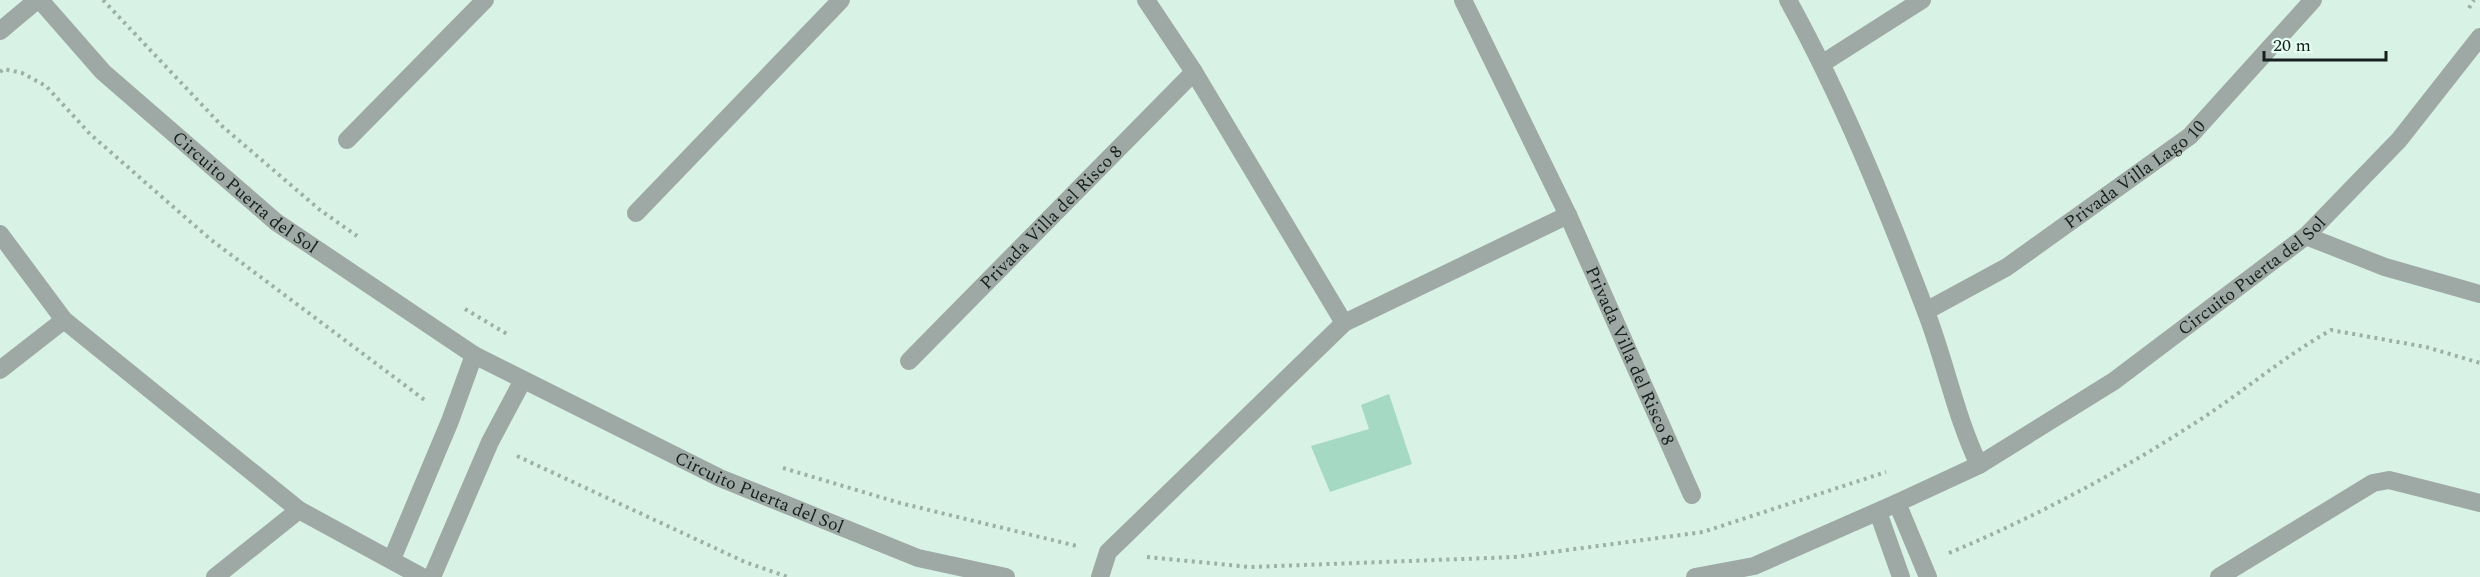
<svg xmlns="http://www.w3.org/2000/svg" width="2480" height="577" font-family="Spectral,serif">
<style>
.green{fill:#a5d9c3}
.lines{fill:none;stroke-linecap:round;stroke-linejoin:round}
.path{stroke:#9bb0a7;stroke-width:4;stroke-dasharray:3 4.5;stroke-linecap:butt}
.minor{stroke:#9ea8a4;stroke-width:18}
.tertiary{stroke:#9ea8a4;stroke-width:18}
.labels{text-anchor:middle;stroke-width:4.5;stroke-linejoin:round;paint-order:stroke}
.street-label{font-size:18px;fill:#16201c;stroke:#e5fff4}
</style>
<rect width="100%" height="100%" fill="#d8f2e6"/>
<path class="green" d="M1389,394L1412,464L1330,492L1311,446L1369,429L1361,405Z"/>
<g class="lines">
<path class="path" d="M103,0L222,126L320,210L357,236
M2469,8L2474,0
M0,72L4,69L22,73L46,86L90,134L210,239L426,401
M465,309L507,334
M517,456L745,562L788,577
M783,468L900,503L1077,546
M1949,553C2035,517 2118,473 2195,423C2242,393 2283,357 2331,330L2426,347L2480,363
M1147,557L1250,567L1515,557L1703,532L1886,472"/>
<g class="minor">
<path d="M1146,0L1194,72L1344,323"/>
<path id="s1" d="M1463,0L1568,215L1692,495"/>
<path d="M1788,0C1842,98 1885,204 1925,309C1945,360 1955,415 1979,465"/>
<path d="M0,31L37,0"/>
<path d="M1823,63L1922,0"/>
<path d="M347,140L485,0"/>
<path d="M636,213L841,0"/>
<path d="M0,234L64,320L299,510L422,577"/>
<path d="M2306,236L2385,267L2480,294"/>
<path id="s2" d="M1926,311L2007,267L2190,136L2313,0"/>
<path id="s3" d="M909,361L1194,72"/>
<path d="M0,370L64,320"/>
<path d="M1897,503L1928,577"/>
<path d="M1878,512L1901,577"/>
<path d="M392,559L450,421L474,355"/>
<path d="M215,577L299,510"/>
<path d="M432,577L490,442L523,380"/>
<path d="M1100,577L1108,552L1344,323L1568,215"/>
<path d="M2219,577L2373,483L2389,480L2480,503"/>
</g>
<g class="tertiary">
<path id="s4" d="M40,0L103,72L276,222L474,355L720,478L918,558L1006,577"/>
<path id="s5" d="M1695,577L1754,566L1897,503L1979,465L2114,381L2306,236L2399,140L2480,37"/>
</g>
</g>
<g class="labels">
<g class="street-label">
<text dy="6" stroke="none"><textPath href="#s2" startOffset="250">Privada Villa Lago 10</textPath></text>
<text dy="6" stroke="none"><textPath href="#s4" startOffset="282">Circuito Puerta del Sol</textPath></text>
<text dy="6" stroke="none"><textPath href="#s3" startOffset="202">Privada Villa del Risco 8</textPath></text>
<text dy="6" stroke="none"><textPath href="#s5" startOffset="639">Circuito Puerta del Sol</textPath></text>
<text dy="6" stroke="none"><textPath href="#s1" startOffset="393">Privada Villa del Risco 8</textPath></text>
<text dy="6" stroke="none"><textPath href="#s4" startOffset="880">Circuito Puerta del Sol</textPath></text>
</g>
</g>
<path d="M2264 51v9h122v-9" fill="none" stroke="#16201c" stroke-width="3"/>
<text x="2273" y="51" font-size="18" fill="#16201c" stroke="#e5fff4" stroke-width="4.5" paint-order="stroke">20 m</text>
</svg>
